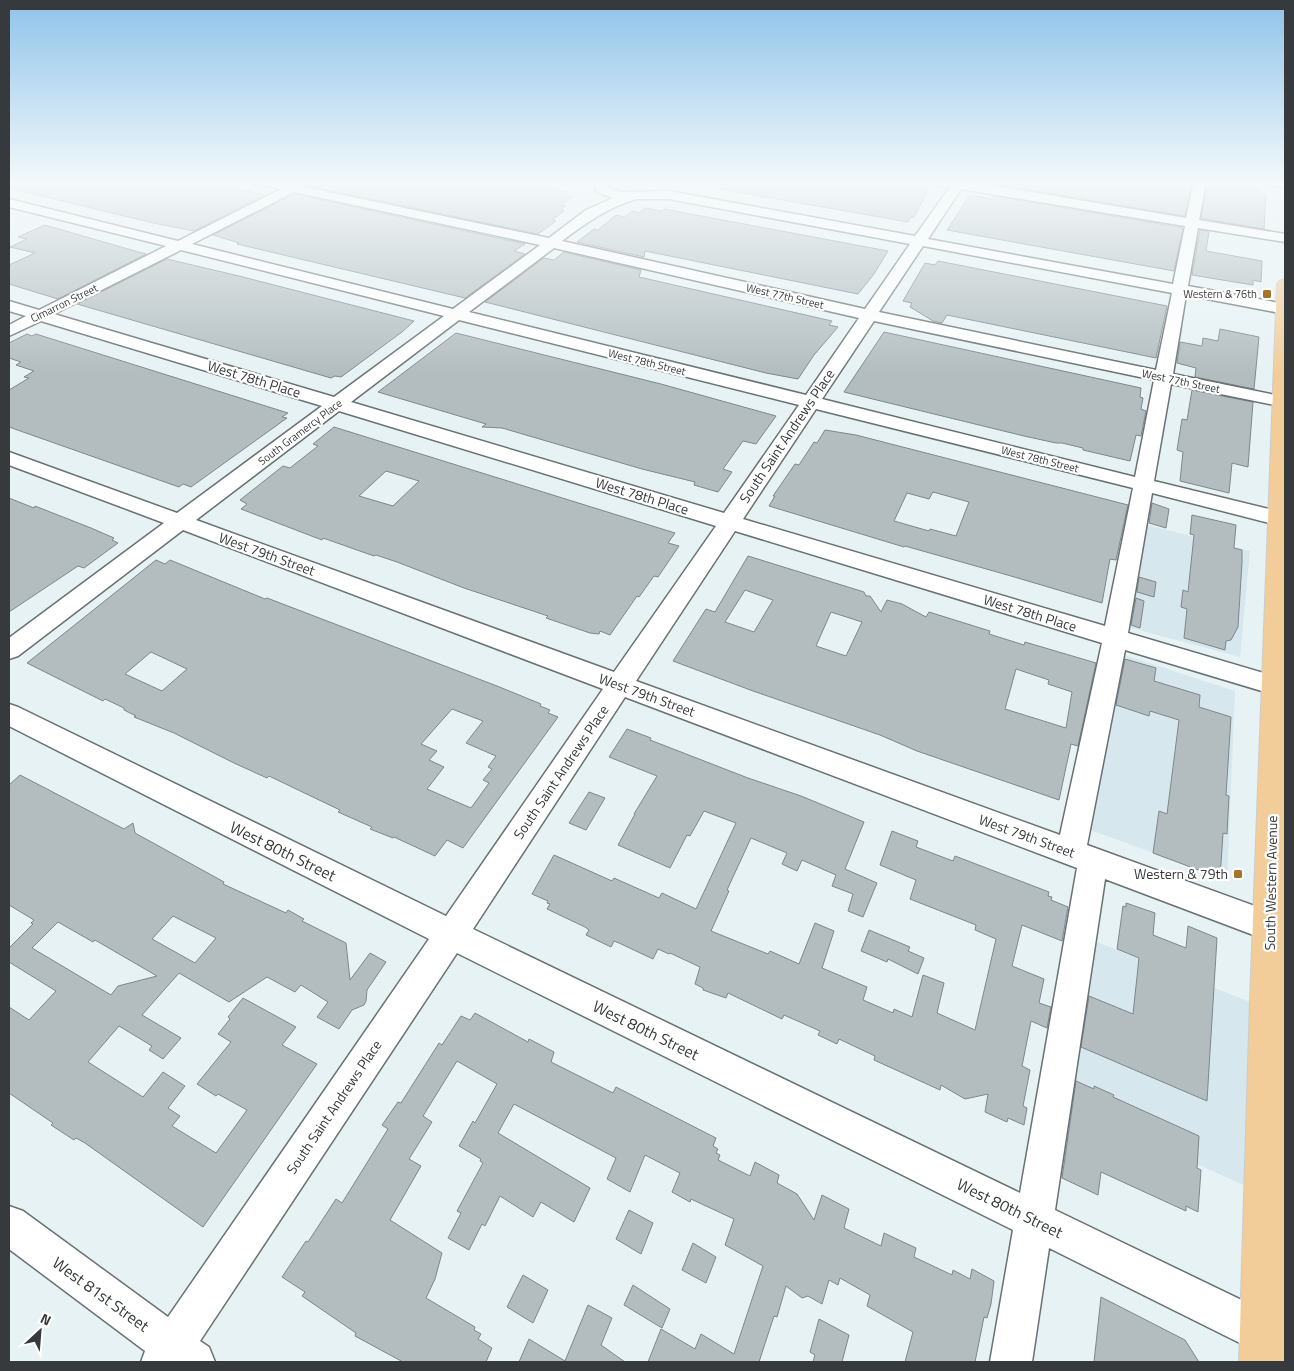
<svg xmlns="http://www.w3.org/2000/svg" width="1294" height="1371" font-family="'Titillium Web',sans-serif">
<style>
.built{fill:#d6e7ee}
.green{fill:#e2d2be}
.building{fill:#b3bdc0;stroke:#7e878b;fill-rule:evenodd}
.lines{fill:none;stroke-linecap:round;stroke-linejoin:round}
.minor-casing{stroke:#687174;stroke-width:3}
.major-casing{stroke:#cbcccc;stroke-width:2}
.minor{fill:#fff;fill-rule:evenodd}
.major{fill:#f2cd9a;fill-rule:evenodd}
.poi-dot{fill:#a7742c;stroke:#fff;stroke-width:2}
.labels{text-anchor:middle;stroke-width:4.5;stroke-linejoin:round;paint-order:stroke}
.far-poi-label{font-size:11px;fill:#363a3c;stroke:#fff;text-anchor:end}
.far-street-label{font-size:11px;fill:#363a3c;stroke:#fff}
.street-label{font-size:14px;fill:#363a3c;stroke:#fff}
.poi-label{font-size:14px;fill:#363a3c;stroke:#fff;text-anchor:end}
.near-street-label{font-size:16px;fill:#363a3c;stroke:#fff}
</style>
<rect width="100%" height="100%" fill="#e7f2f5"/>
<path class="built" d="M1143,524L1250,551L1240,657L1124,626Z
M1118,653L1235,691L1227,880L1085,828Z
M1076,934L1268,1009L1264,1194L1053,1100Z"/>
<path class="green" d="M607,181H647L652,187L639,194L608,191L605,182Z"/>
<path class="building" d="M9,181H208L264,195L194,231L153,223L9,188Z
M304,181H519L552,187L550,188L568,193L565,195L572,197L561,205L566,206L561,210L564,211L552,220L556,221L538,234L306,185Z
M721,181H892L929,188L914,217H911L908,222L720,189Z
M1002,181H1192L1185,216L1000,185Z
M1208,181L1259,189V193L1266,194L1264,229L1201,218Z
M294,194L525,244L514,251L525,254L465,298L237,244L239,243L213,235Z
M970,195L992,199L994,196L1183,228L1174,271L947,230Z
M645,208L661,211L664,209L888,251L874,274L858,294L645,251L644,257L577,242L594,229L598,230L616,215L624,217L633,211L639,213Z
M45,225L121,247L146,254L58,299L9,284V265L35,253L10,247L27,239L18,237Z
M1200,230L1209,232L1206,251L1262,261L1261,282L1253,280V285L1192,275Z
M564,252L641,270L639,277L832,321L829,325L838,327L814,355L798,379L766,373L485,302L544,258L554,260Z
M167,259L239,276L414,321L402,332L341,377L335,376L331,378L77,304Z
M938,261L1167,306L1156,358L947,315L942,323L933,321L910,307L912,303L903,301L925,263L935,265Z
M1220,329L1259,337L1254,389L1195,377L1196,368L1177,363L1180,342L1202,346L1203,338L1218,341Z
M884,332L1141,388L1140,397L1143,398L1141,409L1146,411L1141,436L1136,435L1130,461L1083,450V448L1062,443H1056L1024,436L844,392Z
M456,333L661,384L776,416L756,444L743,441L723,469L732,472L718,492L694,485L695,482L642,469L502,428L482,427L486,424L378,392Z
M27,334L32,336L36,334L288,413L282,417L287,418L191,487L183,484L179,487L9,427V390L29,378L24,377L34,371L16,365L21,362L9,358V343Z
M1192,390L1253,402L1248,467L1232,463L1229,493L1180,481L1183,452L1177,450L1182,419L1187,420Z
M334,427L675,533L668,543L679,546L658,577L654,576L639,597L637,596L610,635L600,631L599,634L590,633L546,618L548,616L464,588L397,562L376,555L374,556L323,538L322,540L241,509L247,504L240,500L283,466L290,468L318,446L313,444ZM386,471L419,481L393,506L359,496Z
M825,430L856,435L1128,505L1116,560L1110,559L1102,603L1011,576L905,546L904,547L769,506L775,496H773L795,464L799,465L814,442L817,443ZM933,492L969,502L956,536L930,529L929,531L894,521L907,493L929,499Z
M9,498L34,508L35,506L91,528L114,538L112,540L118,543L84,568L78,566L9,612Z
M1152,503L1169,509L1166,528L1149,523Z
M1192,515L1236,525L1234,548L1242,550V562L1238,627L1231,640L1226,641L1225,650L1184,638L1187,609L1181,607L1183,590L1188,592L1194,535L1190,534Z
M748,556L864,592L866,596H870L881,612L887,600L902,604L926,617L929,612L990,631L989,634L1024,645L1025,642L1096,663L1078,746L1071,744L1059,800L917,751L880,735L753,691L673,661L706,609L715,612ZM745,590L773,600L754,632L725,622ZM831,612L862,622L846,656L816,646ZM1016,669L1049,680L1048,684L1072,692L1066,728L1005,709Z
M156,560L165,564L170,560L265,599L267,598L497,686L541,704L540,706L550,710L548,713L558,717L463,848L447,840L435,856L394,837L393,838L370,829L372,827L338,812L340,810L269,776L267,778L234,763L174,733L134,717L136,716L124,710V708L105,699L103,701L27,663ZM151,652L187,669L162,691L125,674ZM452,709L483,721L466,743L496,756L488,767L492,769L483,780L489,783L471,808L427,789L444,767L429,760L437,751L421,744Z
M1139,577L1156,582L1154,597L1137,592Z
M1136,598L1144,601L1140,628L1131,625Z
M1125,659L1156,668L1154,681L1200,695L1199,707L1231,717L1226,795L1229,796L1227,834L1223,833L1220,878L1153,853L1159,811L1167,814L1179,720L1150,711L1149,716L1116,705Z
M627,729L651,738L650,740L748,778L801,796L864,822L845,869L877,883L863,917L848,911L853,894L832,886L836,875L802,860L797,871L782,864L787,853L751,838L727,890L729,891L711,931L768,954L770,951L799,964L815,923L834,931L822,968L867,987L863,1000L893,1013L894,1009L912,1017L923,975L944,983L937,1013L975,1030L996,939L975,930L976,925L910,899L916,880L880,865L892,831L918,841L916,847L953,861L955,856L1049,892L1048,896L1052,897L1051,900L1068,907L1062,941L1022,925L1012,966L1044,979L1039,1003L1051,1007L1047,1028L1031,1021L1022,1066L1030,1070L1023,1106L1027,1108L1024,1125L1008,1118L1007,1122L985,1112L988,1094L965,1099L941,1085L940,1090L874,1060L875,1056L839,1039L837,1044L818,1035L820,1031L784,1015L782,1019L728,993L726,998L703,990V988L695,984L700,967L670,953L669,954L658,949L653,959L619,943L614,941L611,947L586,935L589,930L585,927L547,909L550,904L547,903L548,901L532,894L554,855L612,881L614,878L659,898L662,893L696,909L736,823L704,811L690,836L687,835L670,868L618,845L635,814H634L657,776L609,757Z
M20,775L124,829L133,823L135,833L224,882L223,884L286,913L288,910L304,919L302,921L346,943L350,980L370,953L386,962L367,990L366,1001L364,1005L352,1010L339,1029L317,1017L328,1002L301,985L295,992L267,977L229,1002L179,973L142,1015L181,1038L163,1059L149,1050L152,1046L119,1026L88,1062L143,1097L163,1072L185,1086L168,1108L180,1116L172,1126L216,1153L247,1110L218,1094L216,1096L197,1084L231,1042L218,1034L230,1019L228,1017L243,998L296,1027L282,1045L317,1064L203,1227L85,1143L76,1138L74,1140L51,1125L53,1123L9,1093V1007L29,1020L56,991L9,962V948L33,924L31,923L34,920L9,905V785ZM173,916L216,938L195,963L152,939ZM58,922L93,942L95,940L157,976L118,986L111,995L32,948Z
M589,792L605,798L586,830L569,823Z
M1126,903L1155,913L1153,935L1186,948L1188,926L1217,938L1207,1101L1081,1047L1089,996L1133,1014L1139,958L1117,949L1123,906L1126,907Z
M869,930L910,947L908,951L924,958L918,974L888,959L887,962L861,951Z
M475,1013L528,1042L529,1039L554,1052L551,1062L613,1093L616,1087L716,1138L713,1146L718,1149L716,1153L720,1155L718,1160L750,1176L755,1162L779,1175L777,1183L797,1194L814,1220L822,1195L849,1209L844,1228L881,1246L884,1233L916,1248L914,1257L952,1275L953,1270L970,1279L972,1269L994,1281L991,1304L987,1318L984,1317L975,1362H905L913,1332L867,1306L870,1295L840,1278L838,1285L829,1280L822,1304L808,1296L802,1298L786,1286L777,1317L774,1316L759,1362H648L661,1329L695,1349L701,1334L734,1354L763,1266L725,1245L734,1219L691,1199L690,1202L672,1192L680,1173L645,1155L630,1192L607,1179L616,1158L514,1104L498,1133L590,1188L574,1222L541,1202L533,1217L500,1196L485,1226L482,1224L469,1250L448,1238L461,1213L457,1211L483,1163L480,1161L481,1159L459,1146L473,1121L475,1123L497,1084L457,1061L423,1116L432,1122L409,1159L421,1166L390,1220L442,1253L435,1279L426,1298L475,1327L474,1330L481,1334L478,1339L492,1348L486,1362H403L355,1336L356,1333L302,1296L305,1292L282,1277L306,1241L308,1242L336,1199L342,1203L388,1129L382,1125L398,1102L401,1103L439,1043L442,1045L461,1016L470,1020Z
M1076,1081L1094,1089V1086L1114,1095L1113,1097L1199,1136L1197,1168L1201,1170L1198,1212L1186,1206V1211L1101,1172L1098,1195L1062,1178Z
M629,1210L653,1223L641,1254L616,1239Z
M693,1243L716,1257L706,1283L682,1270Z
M523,1275L548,1290L533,1323L507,1307Z
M633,1285L670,1309L662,1328L624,1305Z
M1101,1297L1185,1340L1199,1362H1094Z
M588,1305L612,1318L601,1345L625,1362H519L529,1339L565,1361Z
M819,1319L849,1335L842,1362H813L815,1355L810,1352Z"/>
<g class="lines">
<defs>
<path id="minor" d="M253,181H277L291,184L299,181L303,182L304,187L549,238L586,210L613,198L597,192L594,185L597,181H611L607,187L620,192L669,191L915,236L950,187L938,185L936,181H966L1186,218L1194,181H1206L1199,220L1285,234V242L1198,228L1188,286L1285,304V314L1186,295L1173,374L1285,397V407L1171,384L1154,481L1285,513V527L1152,493L1128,633L1284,679V693L1275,695L1125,650L1087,845L1285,917V947L1105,879L1055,1210L1285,1321V1362L1270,1358L1049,1248L1032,1362H990L1013,1230L457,953L200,1341L209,1347L215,1362H141L145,1351L9,1249V1206L23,1211L168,1317L429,939L9,726V704L18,707L446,916L603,689L183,530L18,656L9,659V638L164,523L9,465V452L177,513L322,406L41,321L9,336V325L26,316L9,311V301L39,310L166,246L9,207V199L178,241L281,189L255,184ZM961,189L1185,226L1173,284L928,239ZM294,192L540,245L453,309L192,244ZM637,199H669L910,244L865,309L562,241C586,223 608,207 637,199ZM923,246L1172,293L1156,370L879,312ZM554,248L859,318L806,395L469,312ZM181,250L444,316L334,397L54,314ZM459,320L799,405L724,513L351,402ZM874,321L1154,380L1135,477L822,399ZM816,409L1133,488L1105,626L743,519ZM339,411L716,526L614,672L196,520ZM735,531L1102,643L1060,835L636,681ZM625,697L1077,868L1020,1193L473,929Z
M1262,181H1285V188L1264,184Z"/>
<path id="major" d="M1285,279V1362H1239L1250,1000L1277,284L1279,281Z"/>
</defs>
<use href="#minor" class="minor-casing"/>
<use href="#major" class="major-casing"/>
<use href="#minor" class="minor"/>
<use href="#major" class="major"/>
</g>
<linearGradient id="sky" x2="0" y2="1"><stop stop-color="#8fc3e9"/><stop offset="0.49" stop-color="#f4f9fa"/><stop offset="1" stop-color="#f4f9fa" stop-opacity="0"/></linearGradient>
<rect width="1294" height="373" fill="url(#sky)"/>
<g class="poi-dot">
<rect x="1262" y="289" width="10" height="10" rx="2.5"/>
<rect x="1233" y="869" width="10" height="10" rx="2.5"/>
</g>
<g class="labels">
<g class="far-poi-label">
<text x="1257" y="298">Western &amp; 76th</text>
</g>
<g class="far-street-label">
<text transform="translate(785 296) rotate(13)" y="4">West 77th Street</text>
<text transform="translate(64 303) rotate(-26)" y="4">Cimarron Street</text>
<text transform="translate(647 362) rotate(14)" y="4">West 78th Street</text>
<text transform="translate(1181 381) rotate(12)" y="4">West 77th Street</text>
<text transform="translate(300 432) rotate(-37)" y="4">South Gramercy Place</text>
<text transform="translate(1040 459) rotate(14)" y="4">West 78th Street</text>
</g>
<g class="street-label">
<text transform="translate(254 379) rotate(17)" y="5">West 78th Place</text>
<text transform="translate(787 436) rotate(-56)" y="5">South Saint Andrews Place</text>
<text transform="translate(642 496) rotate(17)" y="5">West 78th Place</text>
<text transform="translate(267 554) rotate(20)" y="5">West 79th Street</text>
<text transform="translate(1030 613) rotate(17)" y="5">West 78th Place</text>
<text transform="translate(647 695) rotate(20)" y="5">West 79th Street</text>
<text transform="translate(561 772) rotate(-56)" y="5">South Saint Andrews Place</text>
<text transform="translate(1027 836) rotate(20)" y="5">West 79th Street</text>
<text transform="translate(1271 883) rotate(-89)" y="5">South Western Avenue</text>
<text transform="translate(334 1107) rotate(-56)" y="5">South Saint Andrews Place</text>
</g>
<g class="poi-label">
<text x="1228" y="879">Western &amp; 79th</text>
</g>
<g class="near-street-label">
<text transform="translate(283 851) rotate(26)" y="6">West 80th Street</text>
<text transform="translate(646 1030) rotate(26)" y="6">West 80th Street</text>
<text transform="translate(1010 1208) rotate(26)" y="6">West 80th Street</text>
<text transform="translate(101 1294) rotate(36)" y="6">West 81st Street</text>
</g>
</g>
<rect width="1294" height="1371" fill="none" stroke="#363a3c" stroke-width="20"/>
<g transform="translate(40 1331) rotate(26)" stroke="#ffffff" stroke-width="4" paint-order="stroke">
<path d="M0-4L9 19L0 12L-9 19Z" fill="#363a3c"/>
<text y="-8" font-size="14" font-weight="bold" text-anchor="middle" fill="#363a3c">N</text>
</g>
</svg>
